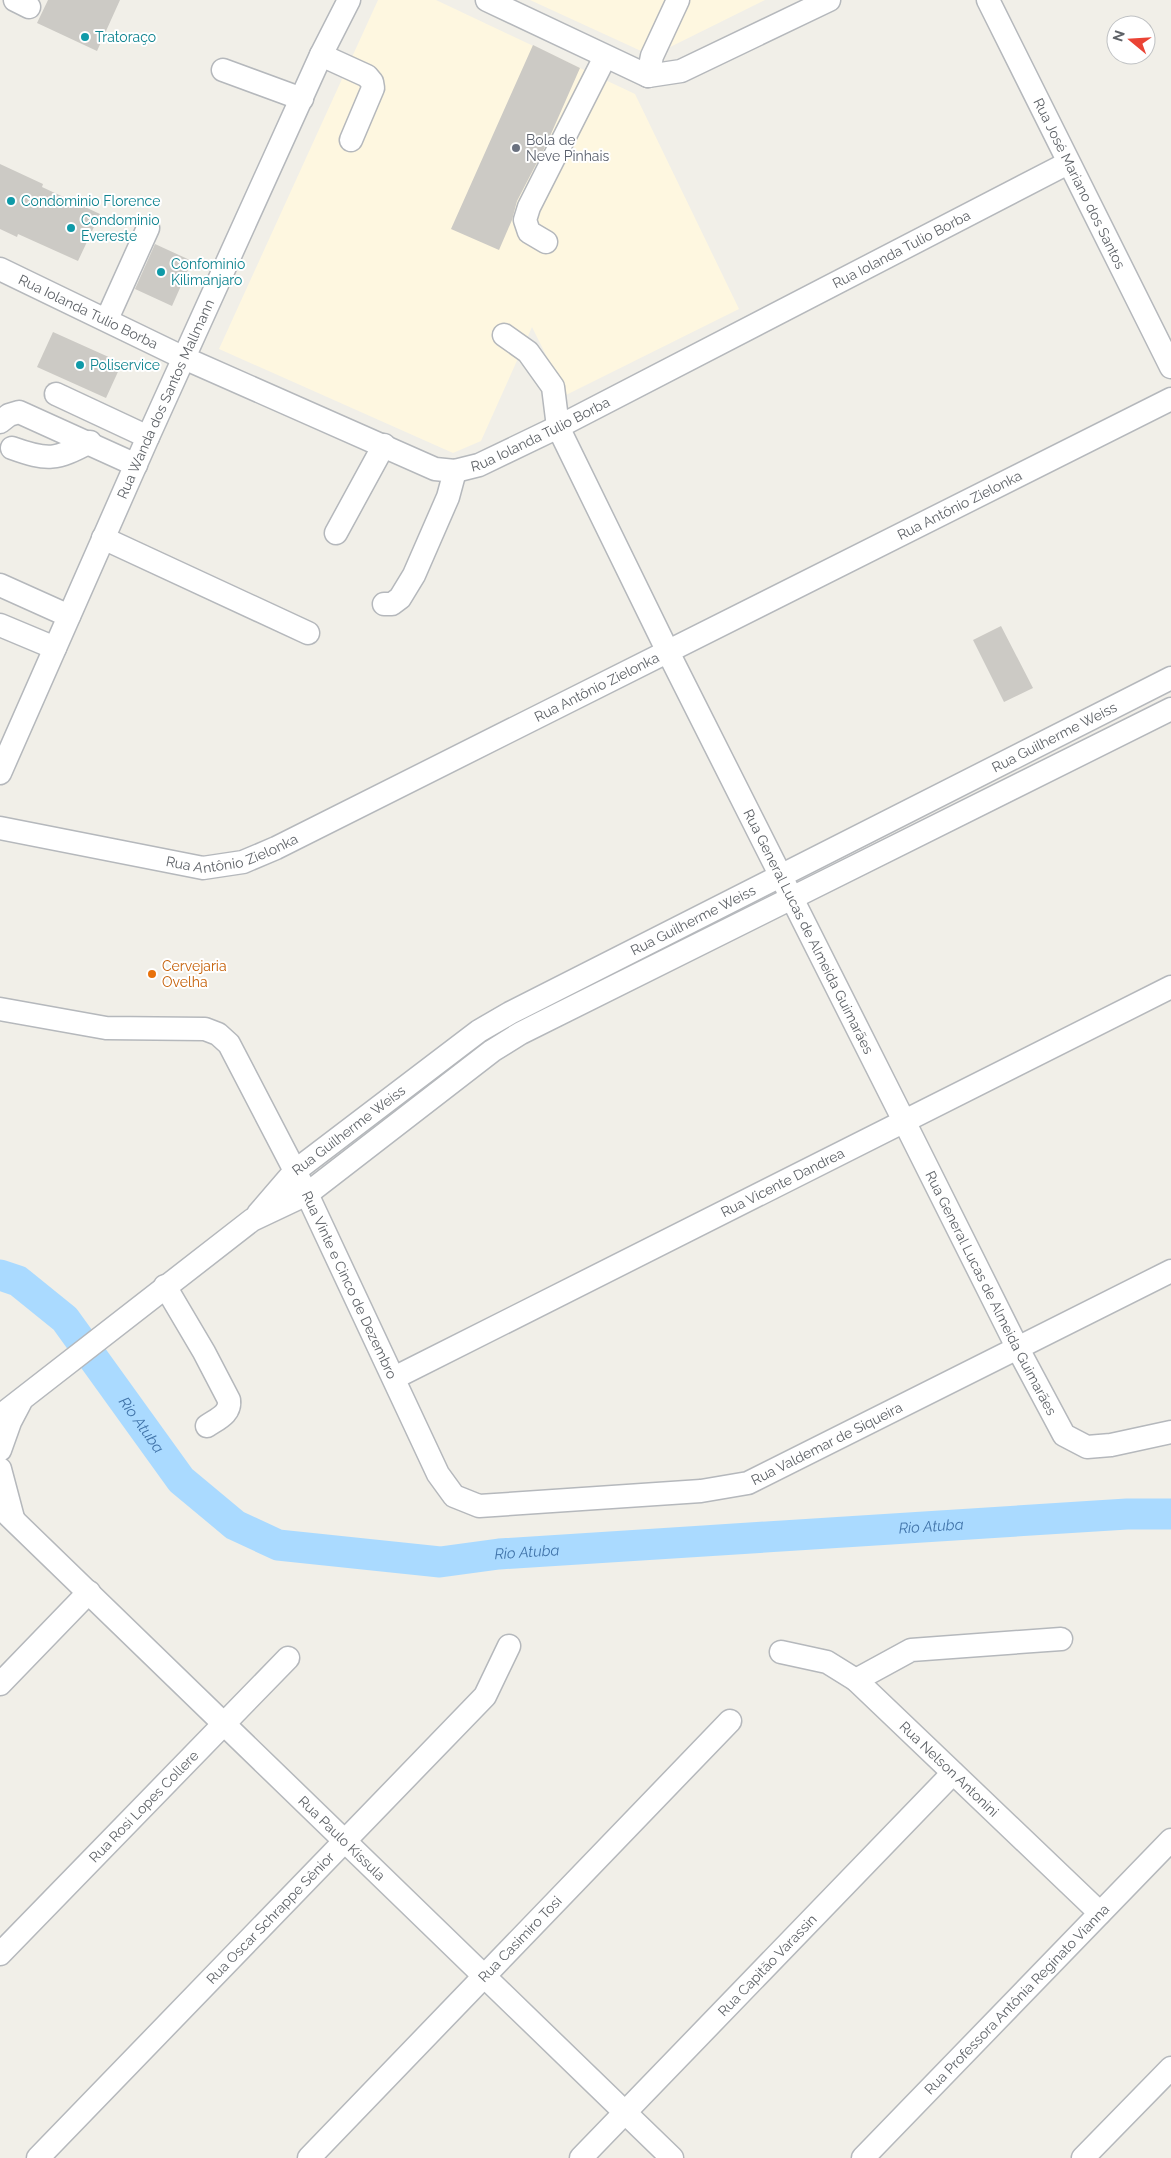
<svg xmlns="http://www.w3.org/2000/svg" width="1171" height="2158" font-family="Raleway,sans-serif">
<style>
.commercial{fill:#fef7e0}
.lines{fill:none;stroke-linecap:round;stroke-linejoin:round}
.river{stroke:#aadaff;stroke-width:31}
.building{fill:#cccac5}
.minor-casing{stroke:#b5b8bc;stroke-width:25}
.minor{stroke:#fff;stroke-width:22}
.culture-dot{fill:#0f9aa8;stroke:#fff;stroke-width:2}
.worship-dot{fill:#6b7280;stroke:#fff;stroke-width:2}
.food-dot{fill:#e8710a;stroke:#fff;stroke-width:2}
.labels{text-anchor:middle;stroke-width:4;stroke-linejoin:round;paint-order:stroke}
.culture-label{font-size:14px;fill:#0d838f;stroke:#fff;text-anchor:start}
.worship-label{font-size:14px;fill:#5b616d;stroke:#fff;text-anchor:start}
.street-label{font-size:14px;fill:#5f6368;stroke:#fff}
.food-label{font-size:14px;fill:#c56008;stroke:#fff;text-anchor:start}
.water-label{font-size:15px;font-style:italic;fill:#4174aa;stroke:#fff}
</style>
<rect width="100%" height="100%" fill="#f1efe8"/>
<path class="commercial" d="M378,0H436L635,94L739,309L566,395L532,327L481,441L453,453L219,349Z
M530,0H765L652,56Z"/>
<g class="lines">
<path class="river" id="s1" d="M0,1275L18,1281L65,1319L181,1480L235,1525L278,1545L440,1562L499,1554L1127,1514H1171"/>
</g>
<path class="building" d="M48,0H120L97,51L37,23Z
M533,45L580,68L547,143L517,201L512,220L499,250L451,229Z
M0,164L43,184L42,187L100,214L78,261L18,234L17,237L0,229Z
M155,244L192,261L172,306L135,289Z
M53,332L122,363L106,398L37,367Z
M1001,626L1033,688L1004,702L973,640Z"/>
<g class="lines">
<defs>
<g id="minor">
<path d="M15,0L29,7"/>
<path d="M487,0L648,76L681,71L829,0"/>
<path id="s2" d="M988,0L1171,367"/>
<path d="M321,55L367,76L372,82L373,88L351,140"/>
<path d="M223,70L302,99"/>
<path d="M648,76L652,56L678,0"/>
<path d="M546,242L529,232L525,220L529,207L605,57"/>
<path id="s3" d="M0,269L184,358L435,469L455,471L479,465L558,427L1068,163"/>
<path d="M107,319L148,228"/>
<path id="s4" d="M504,335L528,352L553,387L558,427L668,652L904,1121L1018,1349L1064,1435L1087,1447L1111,1445L1171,1432"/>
<path d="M56,394L148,437"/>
<path d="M0,422L9,415L19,412L136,465"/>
<path d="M12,448C48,461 56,460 90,442"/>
<path d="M336,533L384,445"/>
<path d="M103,538L308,633"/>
<path d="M0,585L69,616"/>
<path d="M384,604H392L400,598L414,575L448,497L455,471"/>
<path d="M0,625L55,648"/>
<path id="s5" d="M0,773L148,437L321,55L349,0"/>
<path id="s6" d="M0,828L203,868L243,862L276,848L1171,399"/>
<path id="s7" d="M0,1009L106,1028L205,1029L218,1034L229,1044L307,1194L438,1474L454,1496L479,1506L701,1491L748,1483L1171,1271"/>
<path id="s8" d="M258,1214L295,1171L479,1031L510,1013L1171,678"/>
<path d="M165,1286L204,1352L229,1400C231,1414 217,1419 207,1426"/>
<path id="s9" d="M394,1378L1171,987"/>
<path d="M0,1416L252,1220L307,1194L492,1051L521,1033L1171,709"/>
<path d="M0,1450L10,1422L20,1403"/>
<path d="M0,1469L13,1518"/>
<path id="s10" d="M0,1507L672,2158"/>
<path id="s11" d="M781,1652L827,1662L856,1680L1100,1913"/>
<path d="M856,1680L911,1650L1061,1639"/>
<path d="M0,1684L89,1592"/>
<path id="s12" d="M0,1954L288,1658"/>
<path id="s13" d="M38,2158L485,1696L509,1646"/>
<path id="s14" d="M309,2158L730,1721"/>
<path id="s15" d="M581,2158L953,1773"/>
<path id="s16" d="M863,2158L1171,1840"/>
<path d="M1083,2158L1171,2068"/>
</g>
</defs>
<use href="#minor" class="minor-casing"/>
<use href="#minor" class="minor"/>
</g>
<g class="culture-dot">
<circle cx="85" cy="37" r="5"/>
<circle cx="11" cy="201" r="5"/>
<circle cx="71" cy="228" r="5"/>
<circle cx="161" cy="272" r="5"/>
<circle cx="80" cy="365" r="5"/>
</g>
<circle class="worship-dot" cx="516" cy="148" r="5"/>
<circle class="food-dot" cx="152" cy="974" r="5"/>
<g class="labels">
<g class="culture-label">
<text x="95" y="42">Tratoraço</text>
<text x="21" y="206">Condominio Florence</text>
<text x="81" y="225">Condominio<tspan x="81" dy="16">Evereste</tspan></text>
<text x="171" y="269">Confominio<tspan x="171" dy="16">Kilimanjaro</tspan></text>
<text x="90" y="370">Poliservice</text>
</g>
<g class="worship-label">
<text x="526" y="145">Bola de<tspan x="526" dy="16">Neve Pinhais</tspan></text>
</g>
<g class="street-label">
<text dy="5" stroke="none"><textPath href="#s2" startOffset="205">Rua José Mariano dos Santos</textPath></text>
<text dy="5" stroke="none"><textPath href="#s3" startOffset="998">Rua Iolanda Tulio Borba</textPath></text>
<text dy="5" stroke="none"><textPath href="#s3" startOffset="98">Rua Iolanda Tulio Borba</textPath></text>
<text dy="5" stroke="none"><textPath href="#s5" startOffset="409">Rua Wanda dos Santos Mallmann</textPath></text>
<text dy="5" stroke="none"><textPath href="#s3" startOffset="592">Rua Iolanda Tulio Borba</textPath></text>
<text dy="5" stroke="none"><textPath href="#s6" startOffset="1048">Rua Antônio Zielonka</textPath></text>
<text dy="5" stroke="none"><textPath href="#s6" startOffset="642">Rua Antônio Zielonka</textPath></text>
<text dy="5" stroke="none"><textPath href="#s8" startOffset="934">Rua Guilherme Weiss</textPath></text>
<text dy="5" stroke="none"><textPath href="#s6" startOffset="238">Rua Antônio Zielonka</textPath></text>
<text dy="5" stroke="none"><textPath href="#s8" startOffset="529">Rua Guilherme Weiss</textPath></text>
<text dy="5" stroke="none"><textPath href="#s4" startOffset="676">Rua General Lucas de Almeida Guimarães</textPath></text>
<text dy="5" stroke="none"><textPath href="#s8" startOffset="124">Rua Guilherme Weiss</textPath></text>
<text dy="5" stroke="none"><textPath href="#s9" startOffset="435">Rua Vicente Dandrea</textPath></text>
<text dy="5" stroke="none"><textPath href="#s7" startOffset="505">Rua Vinte e Cinco de Dezembro</textPath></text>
<text dy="5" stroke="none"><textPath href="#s4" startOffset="1081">Rua General Lucas de Almeida Guimarães</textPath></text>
<text dy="5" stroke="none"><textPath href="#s7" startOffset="1126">Rua Valdemar de Siqueira</textPath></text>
<text dy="5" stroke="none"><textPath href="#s11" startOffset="210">Rua Nelson Antonini</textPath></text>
<text dy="5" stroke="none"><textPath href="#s12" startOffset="206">Rua Rosi Lopes Collere</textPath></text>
<text dy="5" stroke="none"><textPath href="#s10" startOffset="476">Rua Paulo Kissula</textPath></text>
<text dy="5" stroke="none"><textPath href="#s13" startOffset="334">Rua Oscar Schrappe Sênior</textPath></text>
<text dy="5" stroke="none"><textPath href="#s14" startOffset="304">Rua Casimiro Tosi</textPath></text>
<text dy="5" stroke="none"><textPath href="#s15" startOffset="268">Rua Capitão Varassin</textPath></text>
<text dy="5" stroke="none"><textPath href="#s16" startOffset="221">Rua Professora Antônia Reginato Vianna</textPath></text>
</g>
<g class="food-label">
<text x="162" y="971">Cervejaria<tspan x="162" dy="16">Ovelha</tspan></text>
</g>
<g class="water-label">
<text dy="5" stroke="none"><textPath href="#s1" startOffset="210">Rio Atuba</textPath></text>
<text dy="5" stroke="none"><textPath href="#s1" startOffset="1051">Rio Atuba</textPath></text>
<text dy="5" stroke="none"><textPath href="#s1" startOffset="646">Rio Atuba</textPath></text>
</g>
</g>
<g transform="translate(1131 40) rotate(288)"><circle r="24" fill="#ffffff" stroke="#bfc1c3"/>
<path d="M0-4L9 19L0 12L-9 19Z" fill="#ea4335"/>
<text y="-8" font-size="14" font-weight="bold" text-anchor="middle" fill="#5f6368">N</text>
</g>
</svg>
